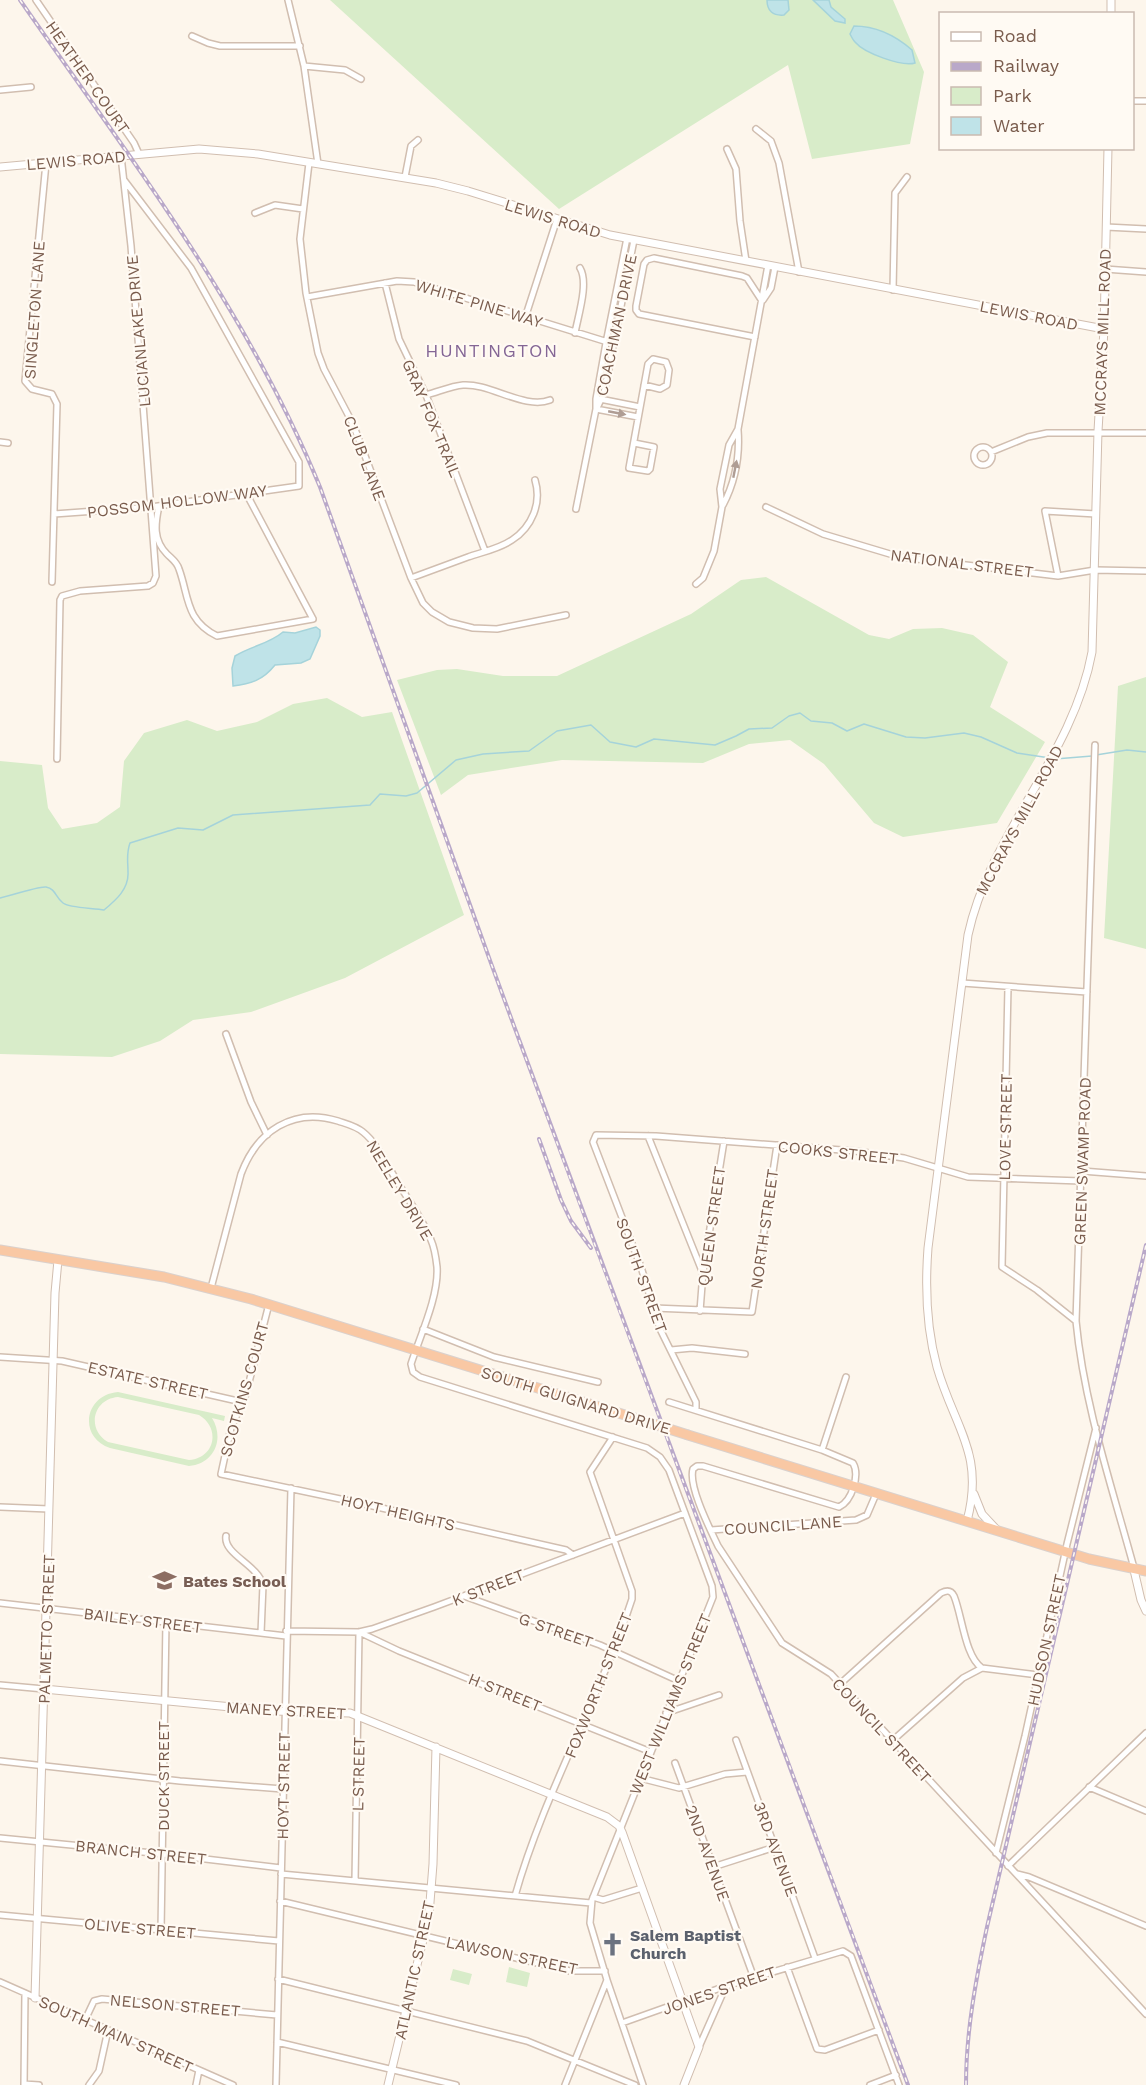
<svg xmlns="http://www.w3.org/2000/svg" width="1146" height="2085" font-family="'Work Sans',sans-serif">
<style>
.green{fill:#d8ecc9;fill-rule:evenodd}
.water{fill:#bfe3e8;stroke:#a5d3da;stroke-width:1.5}
.lines{fill:none;stroke-linecap:round;stroke-linejoin:round}
.stream{stroke:#a5d3da;stroke-width:1.5}
.minor-casing{stroke:#d1beb0;stroke-width:8}
.tertiary-casing{stroke:#d1beb0;stroke-width:9}
.trunk-casing{stroke:#dad1cd;stroke-width:11}
.minor{stroke:#fff;stroke-width:5}
.tertiary{stroke:#fff;stroke-width:7}
.trunk{stroke:#f9c8a4;stroke-width:9}
.rail-casing{stroke:#b9a8c9;stroke-width:4}
.rail{stroke:#fffaf3;stroke-width:1.5;stroke-dasharray:4.5;stroke-linecap:butt}
.trunk-bridge-casing{stroke:#dad1cd;stroke-width:11;stroke-linecap:butt}
.trunk-bridge{stroke:#f9c8a4;stroke-width:9}
.oneway{fill:#af9d94}
.labels{text-anchor:middle;stroke-width:4.5;stroke-linejoin:round;paint-order:stroke}
.street-label{font-size:16px;fill:#7a5c4d;stroke:#fffaf3}
.education-label{font-size:16px;font-weight:bold;fill:#785e54;stroke:#fffaf3;text-anchor:start}
.worship-label{font-size:16px;font-weight:bold;fill:#5b616d;stroke:#fffaf3;text-anchor:start}
.neighbourhood-label{font-size:18px;letter-spacing:1.5px;fill:#846695;stroke:#fffaf3}
</style>
<rect width="100%" height="100%" fill="#fdf6ec"/>
<path class="green" d="M330,0H893L924,72L910,144L812,159L788,65L559,209Z
M766,577L869,635L889,639L913,629L942,628L973,635L1008,662L990,707L1045,742L997,823L903,837L874,823L824,764L790,740L749,744L703,763L562,760L468,775L441,795L397,680L437,670L457,669L503,676H557L691,614L741,580Z
M1146,677V949L1104,938L1118,686Z
M327,698L362,717L392,712L464,915L345,978L251,1012L193,1020L160,1041L112,1057L0,1054V761L42,765L48,808L62,829L97,823L120,807L124,761L144,733L187,720L217,731L257,722L293,704Z
M118,1392L225,1416L224,1421L212,1418C225,1439 214,1464 189,1466L110,1448C78,1437 84,1395 118,1392ZM118,1397L199,1415C221,1428 215,1458 189,1460L108,1442C86,1429 93,1399 118,1397Z
M509,1967L530,1973L527,1987L506,1982Z
M453,1969L472,1974L469,1985L450,1980Z"/>
<path class="water" d="M767,0H788L789,10L784,15C773,16 767,11 767,0Z
M813,0H829L831,7L845,19V23L835,21Z
M854,26C876,26 896,36 912,50L915,63C902,67 864,53 855,42C853,40 851,36 850,34Z
M316,627L320,630V636L310,659L301,663L275,665C263,680 251,684 233,686L232,668L235,656C251,646 269,644 283,632L295,633Z"/>
<g class="lines">
<path class="stream" d="M1096,755L1127,750L1146,752
M1055,759L1092,756
M0,898C9,896 39,886 46,887C56,889 55,897 63,903C69,908 94,908 104,910C116,900 129,889 128,872C128,861 126,854 130,843L178,828L203,830L233,815L370,805L380,794L406,796L417,793L456,760L483,754L529,751L557,731L591,725L610,742L636,747L654,739L715,745L736,736L749,729L772,728L789,716L800,713L811,721L832,723L847,731L864,724L906,737L925,738L964,733L981,737L1017,753L1050,758"/>
<defs>
<path id="minor" d="M36,0L134,143L139,154
M288,0L304,66L318,164
M192,36L208,43L220,46H300
M304,66L345,70L361,79
M0,90L31,87
M1132,101H1146
M756,129L771,141L779,163L799,272
M727,149L736,169L740,221L746,261
M46,163L25,381L32,389L52,394L57,404L52,582
M309,163L300,239L306,293L318,353L324,369L353,424L411,578L423,603L432,612L449,622L473,628L497,629L566,615
M405,177L411,146L418,140
M255,213L275,205L303,209
M1106,227L1146,229
M1105,269L1146,272
M385,283L399,339L426,395L485,551
M893,290L895,193L907,177
M307,297L397,281L414,282L614,344
M763,300L771,288L775,267
M525,318L557,219
M575,333C578,316 589,283 580,268
M755,337L639,314L636,310V306L644,264L647,260L654,258L742,276L747,278L762,301
M426,395C438,392 451,386 463,385C490,383 525,410 550,400
M600,399L640,407
M597,408L604,393L634,240
M596,409L638,417
M0,442L8,443
M634,443L654,447L650,469L648,471L629,468L648,364L653,359L666,362L669,370L667,385L660,389L644,385
M974 456a9 9 0 1 1 18 0a9 9 0 1 1-18 0Z
M991,452L1028,437L1047,433H1146
M723,505C735,482 740,456 738,430
M159,506C155,524 153,540 167,554C172,559 177,562 179,569C189,596 185,620 217,636L313,619L246,493
M766,507L823,534L900,557L1058,576L1095,570L1146,571
M576,509L596,409V399L606,343L627,238
M54,514L151,507L299,486V462L191,268L124,180
M1058,576L1045,511L1096,514
M411,578C430,571 449,564 468,557C482,552 499,549 512,540C532,527 542,503 535,480
M696,584L703,578L714,551L722,507L720,489L729,445L738,429L768,265
M1095,745L1076,1321C1084,1405 1112,1487 1134,1568
M57,759L60,600L62,596L80,591L148,586L153,583L156,576L131,246L121,156
M962,983L1087,992
M1008,987L1002,1267L1037,1290L1076,1321
M226,1034L251,1102L267,1135
M648,1136L702,1271
M1082,1171L1146,1176
M211,1288L241,1174C257,1131 293,1107 338,1121C347,1124 356,1126 363,1132C378,1144 387,1165 397,1181C408,1200 423,1219 431,1240C435,1249 436,1258 437,1267C439,1296 420,1336 411,1364L413,1372L420,1377L647,1448L660,1457L669,1470L712,1586L713,1597L592,1900L590,1923L607,1980L565,2085
M269,1304L246,1394L231,1428L221,1474L364,1504L566,1550L573,1555
M654,1308L752,1312L777,1145
M700,1311L703,1272L724,1141
M423,1329L494,1357L598,1382
M671,1350L692,1348L745,1354
M0,1357L62,1361L242,1402
M669,1402L822,1450L853,1463C860,1475 852,1501 839,1507L703,1466H697L693,1469C688,1486 710,1529 718,1546L782,1643L831,1674L1146,2014
M696,1410V1402L660,1329L641,1267L593,1142L596,1135L656,1136L855,1151L904,1158L968,1177L1081,1181
M822,1450L846,1377
M0,1507L49,1509
M711,1530L856,1520L867,1515L876,1494
M226,1536C223,1554 258,1565 263,1585L261,1633
M464,1596L600,1645L679,1681
M0,1603L286,1636
M286,1631L359,1632L372,1629L434,1607L685,1513
M359,1632L399,1651L651,1752
M840,1684L941,1593C947,1590 951,1590 954,1596C962,1615 965,1657 982,1668
M0,1685L44,1689
M666,1713L719,1695
M736,1740L815,1958
M892,1741L963,1678L982,1668L1038,1675
M0,1761L180,1781L283,1789
M675,1763L754,1978
M640,1778L679,1788L725,1774L747,1772
M1089,1787L1146,1811
M0,1838L163,1854L281,1868
M996,1853L1025,1736L1067,1544L1096,1428
M1008,1866L1146,1733
M713,1867L775,1847
M281,1874L591,1903
M1017,1874L1029,1877L1146,1926
M355,1881L359,1632
M515,1896C544,1793 599,1700 632,1599V1591L590,1472L613,1437
M593,1897L603,1900L642,1888
M280,1901L570,1971H605
M0,1915L279,1941
M161,1930L166,1622
M787,1967L817,2049L825,2050L879,2030
M278,1979L527,2041L635,2085
M607,1980L643,2085
M0,1982L233,2085
M85,2020L94,2001L102,1999L277,2015
M622,2023L726,1986L843,1951L851,1956L899,2085
M277,2042L456,2085
M699,2047L726,1986
M24,2084L39,2085
M24,2085L25,1993
M89,2085L99,2071L108,2030
M196,2085L199,2070
M276,2085L291,1488
M870,2085L896,2075"/>
<path id="tertiary" d="M1111,14V0
M0,167L199,149L258,154L436,183L468,191L610,235L1104,329
M974,1494L982,1514L997,1530
M967,1521C985,1453 954,1427 937,1367C926,1327 925,1288 928,1248L968,935C990,833 1073,756 1092,652L1098,431L1104,329L1108,148
M1134,1570L1141,1600L1146,1611
M44,1689L273,1711L350,1713L607,1817L619,1826L622,1832L699,2047L684,2085
M35,1998L55,1293L58,1260
M388,2085L429,1915L433,1864L436,1747"/>
<path id="trunk" d="M0,1250L164,1277L251,1299L641,1420
M688,1435L1089,1559L1146,1571"/>
</defs>
<use href="#minor" class="minor-casing"/>
<use href="#tertiary" class="tertiary-casing"/>
<use href="#trunk" class="trunk-casing"/>
<use href="#minor" class="minor"/>
<use href="#tertiary" class="tertiary"/>
<use href="#trunk" class="trunk"/>
<defs>
<path id="rail" d="M20,0C129,157 247,309 320,487C385,667 448,847 514,1026C644,1380 778,1732 908,2085
M539,1139L561,1200L571,1221L591,1248
M966,2085C966,2031 976,1979 987,1927L1146,1245"/>
</defs>
<use href="#rail" class="rail-casing"/>
<use href="#rail" class="rail"/>
<defs>
<path id="trunk-bridge" d="M641,1420L688,1435"/>
</defs>
<use href="#trunk-bridge" class="trunk-bridge-casing"/>
<use href="#trunk-bridge" class="trunk-bridge"/>
</g>
<defs><path id="oneway-solid" d="M-6-.8H1V-3.2L6.5 0L1 3.2V.8H-6Z" transform="scale(1.5)"/></defs>
<g class="oneway">
<use href="#oneway-solid" transform="translate(617 413) rotate(11)"/>
<use href="#oneway-solid" transform="translate(735 469) rotate(-79)"/>
</g>
<defs>
<symbol id="school-bare" viewBox="-9 -9 18 18"><path d="M0-5L7-2L0 1L-7-2ZM-4 1L0 2.5L4 1V4Q0 6-4 4Z" fill="#8d6e63" stroke="#fffaf3" stroke-width="2.5" paint-order="stroke"/></symbol>
<symbol id="church-bare" viewBox="-9 -9 18 18"><path d="M-1.2-6h2.4v3.5h3.3v2.4h-3.3V6h-2.4V-.1h-3.3v-2.4h3.3Z" fill="#6b7280" stroke="#fffaf3" stroke-width="2.5" paint-order="stroke"/></symbol>
</defs>
<g fill-rule="evenodd">
<use href="#school-bare" x="148" y="1564" width="33" height="33"/>
<use href="#church-bare" x="596" y="1928" width="33" height="33"/>
</g>
<g class="labels">
<g class="street-label">
<text transform="translate(88 77) rotate(55)" y="6">HEATHER COURT</text>
<text transform="translate(76 160) rotate(-5)" y="6">LEWIS ROAD</text>
<text transform="translate(553 218) rotate(17)" y="6">LEWIS ROAD</text>
<text transform="translate(479 303) rotate(17)" y="6">WHITE PINE WAY</text>
<text transform="translate(34 310) rotate(-86)" y="6">SINGLETON LANE</text>
<text transform="translate(1029 315) rotate(11)" y="6">LEWIS ROAD</text>
<text transform="translate(616 325) rotate(-78)" y="6">COACHMAN DRIVE</text>
<text transform="translate(138 331) rotate(-95)" y="6">LUCIANLAKE DRIVE</text>
<text transform="translate(1102 332) rotate(-88)" y="6">MCCRAYS MILL ROAD</text>
<text transform="translate(432 418) rotate(67)" y="6">GRAY FOX TRAIL</text>
<text transform="translate(365 458) rotate(69)" y="6">CLUB LANE</text>
<text transform="translate(177 501) rotate(-7)" y="6">POSSOM HOLLOW WAY</text>
<text transform="translate(962 563) rotate(7)" y="6">NATIONAL STREET</text>
<text transform="translate(1019 820) rotate(-62)" y="6">MCCRAYS MILL ROAD</text>
<text transform="translate(1005 1127) rotate(-89)" y="6">LOVE STREET</text>
<text transform="translate(838 1152) rotate(6)" y="6">COOKS STREET</text>
<text transform="translate(1082 1161) rotate(-88)" y="6">GREEN SWAMP ROAD</text>
<text transform="translate(400 1190) rotate(59)" y="6">NEELEY DRIVE</text>
<text transform="translate(711 1226) rotate(-82)" y="6">QUEEN STREET</text>
<text transform="translate(764 1229) rotate(-82)" y="6">NORTH STREET</text>
<text transform="translate(642 1275) rotate(70)" y="6">SOUTH STREET</text>
<text transform="translate(148 1380) rotate(13)" y="6">ESTATE STREET</text>
<text transform="translate(244 1389) rotate(-74)" y="6">SCOTKINS COURT</text>
<text transform="translate(576 1400) rotate(17)" y="6">SOUTH GUIGNARD DRIVE</text>
<text transform="translate(398 1512) rotate(13)" y="6">HOYT HEIGHTS</text>
<text transform="translate(783 1525) rotate(-4)" y="6">COUNCIL LANE</text>
<text transform="translate(488 1587) rotate(-21)" y="6">K STREET</text>
<text transform="translate(143 1620) rotate(7)" y="6">BAILEY STREET</text>
<text transform="translate(46 1629) rotate(-88)" y="6">PALMETTO STREET</text>
<text transform="translate(556 1630) rotate(19)" y="6">G STREET</text>
<text transform="translate(1046 1640) rotate(-78)" y="6">HUDSON STREET</text>
<text transform="translate(598 1685) rotate(-68)" y="6">FOXWORTH STREET</text>
<text transform="translate(505 1692) rotate(22)" y="6">H STREET</text>
<text transform="translate(670 1704) rotate(-68)" y="6">WEST WILLIAMS STREET</text>
<text transform="translate(286 1710) rotate(3)" y="6">MANEY STREET</text>
<text transform="translate(882 1730) rotate(47)" y="6">COUNCIL STREET</text>
<text transform="translate(358 1774) rotate(-89)" y="6">L STREET</text>
<text transform="translate(163 1776) rotate(-90)" y="6">DUCK STREET</text>
<text transform="translate(283 1786) rotate(-89)" y="6">HOYT STREET</text>
<text transform="translate(776 1849) rotate(70)" y="6">3RD AVENUE</text>
<text transform="translate(141 1852) rotate(6)" y="6">BRANCH STREET</text>
<text transform="translate(708 1853) rotate(70)" y="6">2ND AVENUE</text>
<text transform="translate(140 1928) rotate(5)" y="6">OLIVE STREET</text>
<text transform="translate(512 1955) rotate(12)" y="6">LAWSON STREET</text>
<text transform="translate(414 1970) rotate(-78)" y="6">ATLANTIC STREET</text>
<text transform="translate(719 1990) rotate(-19)" y="6">JONES STREET</text>
<text transform="translate(175 2005) rotate(5)" y="6">NELSON STREET</text>
<text transform="translate(116 2034) rotate(24)" y="6">SOUTH MAIN STREET</text>
</g>
<g class="education-label">
<text x="183" y="1587">Bates School</text>
</g>
<g class="worship-label">
<text x="630" y="1941">Salem Baptist<tspan x="630" dy="18">Church</tspan></text>
</g>
<g class="neighbourhood-label">
<text x="492" y="357">HUNTINGTON</text>
</g>
</g>
<rect x="939" y="12" width="195" height="138" fill="#fffaf3" stroke="#cabbb1" stroke-width="1.5"/>
<rect x="951" y="32" width="30" height="9" fill="#ffffff" stroke="#cabbb1" stroke-width="1.5"/>
<text x="993" y="42" font-size="18" fill="#7a5c4d">Road</text>
<rect x="951" y="62" width="30" height="9" fill="#b9a8c9" stroke="#cabbb1" stroke-width="1.5"/>
<text x="993" y="72" font-size="18" fill="#7a5c4d">Railway</text>
<rect x="951" y="87" width="30" height="18" fill="#d8ecc9" stroke="#cabbb1" stroke-width="1.5"/>
<text x="993" y="102" font-size="18" fill="#7a5c4d">Park</text>
<rect x="951" y="117" width="30" height="18" fill="#bfe3e8" stroke="#cabbb1" stroke-width="1.5"/>
<text x="993" y="132" font-size="18" fill="#7a5c4d">Water</text>
</svg>
